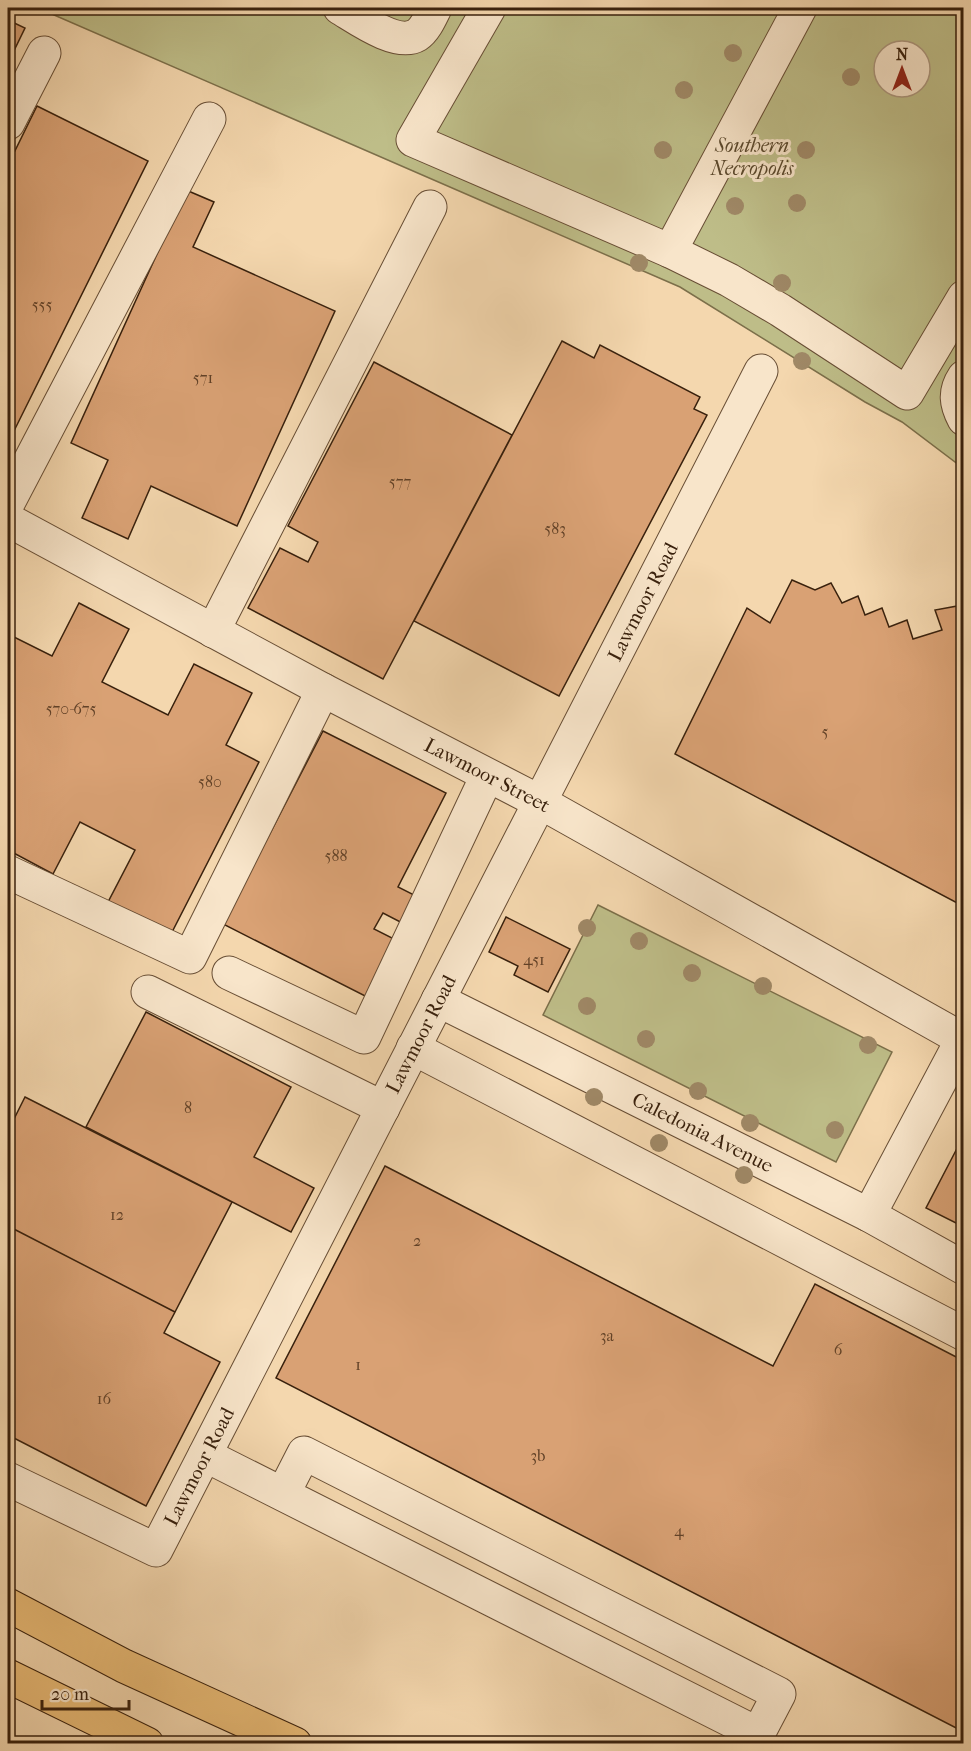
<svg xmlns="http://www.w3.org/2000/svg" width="971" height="1751" font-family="'IM FELL French Canon',serif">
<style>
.green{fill:#bebd88;stroke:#7c6f4a;stroke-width:1.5;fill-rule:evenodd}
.building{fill:#d9a174;stroke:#39210d;stroke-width:1.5}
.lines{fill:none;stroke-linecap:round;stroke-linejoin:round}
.minor-casing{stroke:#684e35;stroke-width:35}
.highway-casing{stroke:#39210d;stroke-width:35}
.minor{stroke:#f8e5ca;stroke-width:33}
.highway{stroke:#eabc77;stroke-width:33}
.tree{fill:#9f8866}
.labels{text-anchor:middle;stroke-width:6;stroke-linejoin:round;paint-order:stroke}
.number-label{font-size:16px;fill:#614127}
.park-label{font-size:20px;font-style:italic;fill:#5a482c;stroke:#f8e5ca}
.street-label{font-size:20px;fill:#39210d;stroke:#f8e5ca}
</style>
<rect width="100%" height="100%" fill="#f4d7ae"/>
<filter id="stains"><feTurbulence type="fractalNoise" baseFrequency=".00333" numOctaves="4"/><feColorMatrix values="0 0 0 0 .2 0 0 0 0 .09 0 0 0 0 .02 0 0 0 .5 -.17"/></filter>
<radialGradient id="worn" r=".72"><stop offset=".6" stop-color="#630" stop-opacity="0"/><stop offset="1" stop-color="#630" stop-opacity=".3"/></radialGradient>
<path class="green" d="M38,8H963V468L902,422L865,402L680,287ZM884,51H920V87H884Z
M598,905L892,1052L836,1162L543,1015Z"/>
<path class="building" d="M8,20L25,28L8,63Z
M37,106L148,161L8,443V165Z
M186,190L214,202L193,247L335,311L237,526L151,486L128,539L82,518L108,460L71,443Z
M562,341L594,358L600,345L700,397L694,409L707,415L559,696L414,621Z
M374,362L512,435L383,679L248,608L280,548L308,562L318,542L288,526Z
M792,580L815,590L831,583L842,603L858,596L865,615L882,608L889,627L907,620L913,639L942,630L935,610L957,606L964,593V899L961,905L675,754L747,608L770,623Z
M79,603L129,629L102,682L168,715L194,664L252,693L226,745L259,762L169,938L106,906L135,850L80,822L53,874L8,850V634L52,656Z
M323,731L446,793L398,887L424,900L410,927L383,913L374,929L402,943L373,1000L223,924Z
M506,917L570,949L548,992L514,975L518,966L489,952Z
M146,1012L291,1087L254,1157L314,1188L291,1232L86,1127Z
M25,1097L232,1202L175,1312L8,1226V1131Z
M964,1135V1227L926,1208Z
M385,1166L773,1366L815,1284L964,1361V1732L276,1378Z
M8,1226L175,1312L164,1333L220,1362L146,1506L8,1435Z"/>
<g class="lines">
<defs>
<g id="minor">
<path d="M340,8C357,18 397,47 417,35C425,30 431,16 435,8"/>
<path d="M489,8L413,140L670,251L729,280L780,310L907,393L964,297"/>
<path d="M8,123L44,53"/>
<path d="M670,251L800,8"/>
<path d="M964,377C954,392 956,404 964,419"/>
<path d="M8,503L209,119"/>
<path id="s1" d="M8,520L323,690L540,802L962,1039"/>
<path d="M213,631L430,207"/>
<path d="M8,872L190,957L323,690"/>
<path d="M229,973L364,1037L487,776"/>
<path d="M148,992L383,1108"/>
<path id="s2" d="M438,1000L869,1215L964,1268"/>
<path d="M413,1048L964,1334"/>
<path d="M869,1215L964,1036"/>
<path d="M205,1455L758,1734L779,1694L304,1453L283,1494"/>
<path id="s3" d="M8,1479L156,1550L761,371"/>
</g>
<path id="highway" d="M8,1605L124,1666L295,1744
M8,1676L147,1744"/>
</defs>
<use href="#minor" class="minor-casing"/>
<use href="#highway" class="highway-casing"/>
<use href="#minor" class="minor"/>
<use href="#highway" class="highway"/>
</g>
<g class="tree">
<circle cx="733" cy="53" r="9"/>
<circle cx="851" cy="77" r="9"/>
<circle cx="684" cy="90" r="9"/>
<circle cx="663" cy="150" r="9"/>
<circle cx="806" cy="150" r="9"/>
<circle cx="797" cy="203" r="9"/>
<circle cx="735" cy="206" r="9"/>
<circle cx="639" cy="263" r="9"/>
<circle cx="782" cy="283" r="9"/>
<circle cx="802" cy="361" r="9"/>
<circle cx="587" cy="928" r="9"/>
<circle cx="639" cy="941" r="9"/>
<circle cx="692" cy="973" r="9"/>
<circle cx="763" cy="986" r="9"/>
<circle cx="587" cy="1006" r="9"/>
<circle cx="646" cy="1039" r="9"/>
<circle cx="868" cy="1045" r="9"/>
<circle cx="698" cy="1091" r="9"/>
<circle cx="594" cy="1097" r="9"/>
<circle cx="750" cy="1123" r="9"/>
<circle cx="835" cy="1130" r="9"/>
<circle cx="659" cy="1143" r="9"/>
<circle cx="744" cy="1175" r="9"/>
</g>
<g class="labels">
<g class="number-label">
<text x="42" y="310">555</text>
<text x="203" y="383">571</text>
<text x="400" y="487">577</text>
<text x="555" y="534">583</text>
<text x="71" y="714">570-675</text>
<text x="825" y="737">5</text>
<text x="210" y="787">580</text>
<text x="336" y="861">588</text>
<text x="534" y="965">451</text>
<text x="188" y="1113">8</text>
<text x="117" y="1220">12</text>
<text x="417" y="1246">2</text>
<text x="607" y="1341">3a</text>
<text x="838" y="1355">6</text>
<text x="358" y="1370">1</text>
<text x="104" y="1404">16</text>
<text x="538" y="1461">3b</text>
<text x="679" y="1536">4</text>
</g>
<g class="park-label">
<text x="752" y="152">Southern<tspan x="752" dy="23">Necropolis</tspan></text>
</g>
<g class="street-label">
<text dy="7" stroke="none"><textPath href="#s3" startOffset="1230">Lawmoor Road</textPath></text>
<text dy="7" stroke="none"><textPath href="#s1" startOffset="543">Lawmoor Street</textPath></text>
<text dy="7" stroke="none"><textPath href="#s3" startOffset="744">Lawmoor Road</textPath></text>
<text dy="7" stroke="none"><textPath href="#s2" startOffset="296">Caledonia Avenue</textPath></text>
<text dy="7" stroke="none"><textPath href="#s3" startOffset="258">Lawmoor Road</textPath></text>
</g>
</g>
<rect width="971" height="1751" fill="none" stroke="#f4d7ae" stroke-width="30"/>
<rect x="9" y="9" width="953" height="1733" fill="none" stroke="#39210d" stroke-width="3"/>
<rect x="15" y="15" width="941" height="1721" fill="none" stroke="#39210d" stroke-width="1.5"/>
<g transform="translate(902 69)"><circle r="28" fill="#f8e5ca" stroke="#ac977e" stroke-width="1.5"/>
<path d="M0-4.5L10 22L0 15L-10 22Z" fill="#8f2418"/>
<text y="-9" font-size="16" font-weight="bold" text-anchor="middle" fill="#39210d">N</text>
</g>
<path d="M42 1700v9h87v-9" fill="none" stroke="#39210d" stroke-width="3"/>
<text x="51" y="1700" font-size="18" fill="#39210d" stroke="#f8e5ca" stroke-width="4.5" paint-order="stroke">20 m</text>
<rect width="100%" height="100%" filter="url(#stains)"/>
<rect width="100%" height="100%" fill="url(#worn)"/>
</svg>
